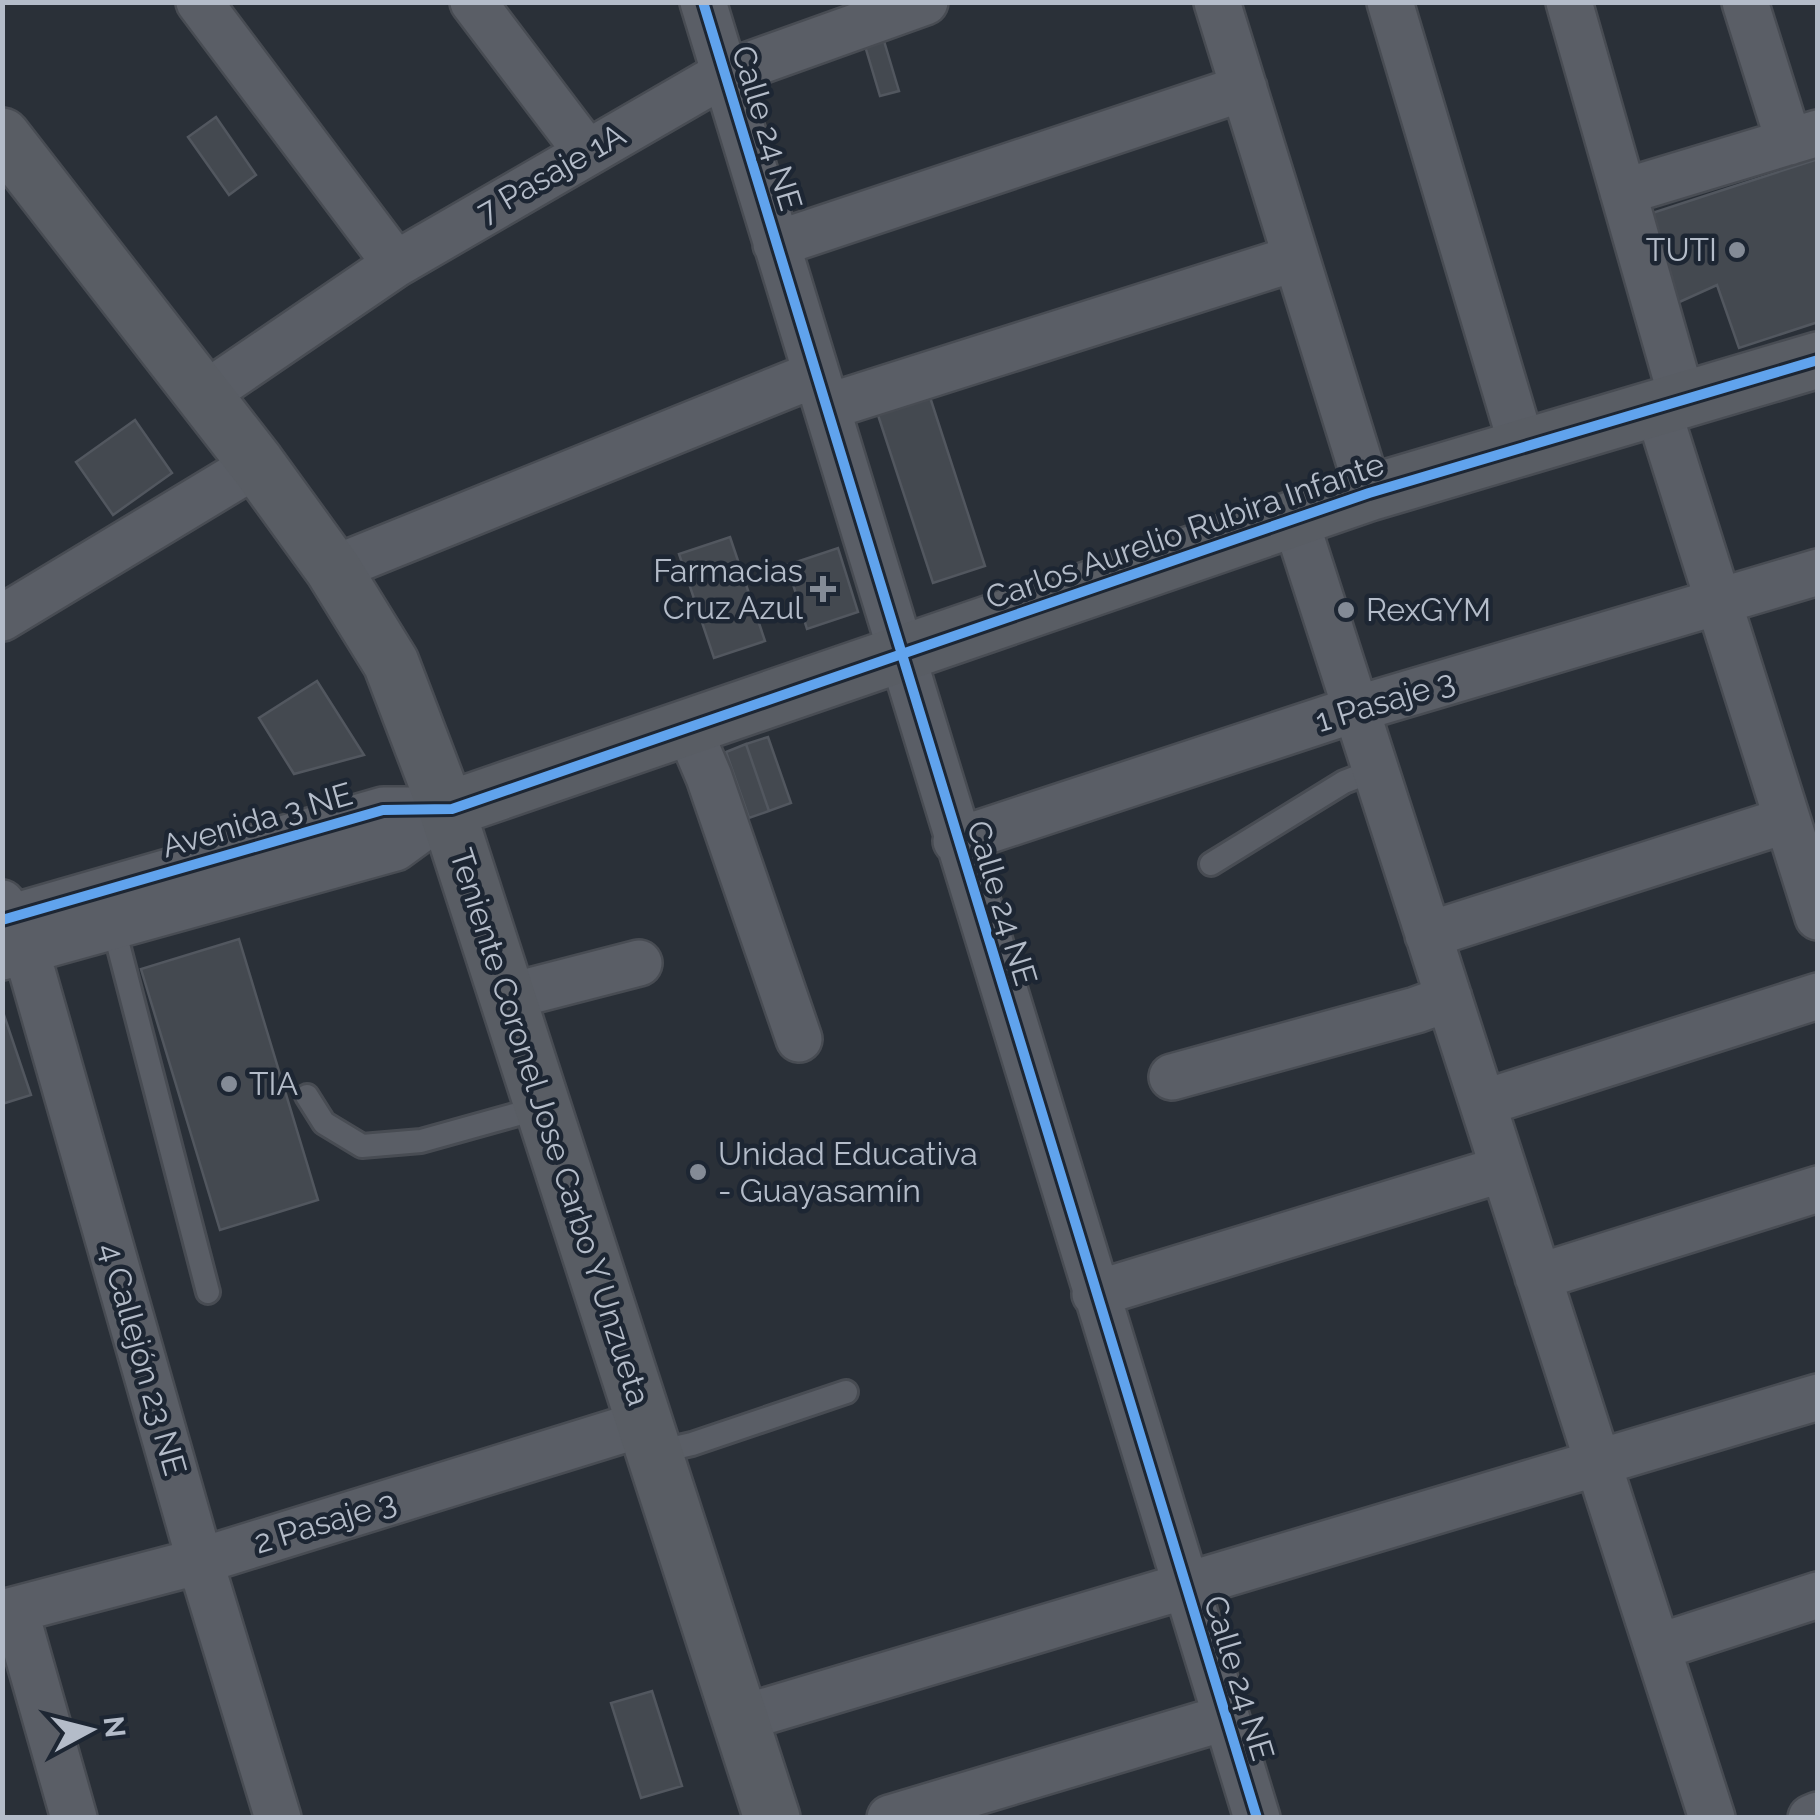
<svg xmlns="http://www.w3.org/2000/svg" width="1820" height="1820" font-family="Raleway,sans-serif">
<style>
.building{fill:#444950;stroke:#52575f;stroke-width:2.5}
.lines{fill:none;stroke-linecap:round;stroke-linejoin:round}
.lane-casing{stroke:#484c53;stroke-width:28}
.street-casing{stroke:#484c53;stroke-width:50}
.secondary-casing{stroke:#484c53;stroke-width:60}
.lane{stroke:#5a5e66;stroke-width:22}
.street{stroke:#5a5e66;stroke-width:45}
.secondary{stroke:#595d64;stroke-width:55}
.cycleway-casing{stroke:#1d2633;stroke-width:16}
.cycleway{stroke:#60a3ed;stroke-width:10}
.poi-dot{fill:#848b96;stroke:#1d2633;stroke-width:4}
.labels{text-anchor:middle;stroke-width:9;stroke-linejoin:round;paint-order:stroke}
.street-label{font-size:32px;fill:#b4bcc9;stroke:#1d2633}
.poi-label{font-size:32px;fill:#b4bcc9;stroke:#1d2633;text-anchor:start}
</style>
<rect width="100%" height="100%" fill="#2a3038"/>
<path class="building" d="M884,41L899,91L880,96L865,46Z
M216,117L256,175L229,195L188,137Z
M1818,159V322L1739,348L1717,285L1675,304L1643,216Z
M928,391L985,566L933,583L876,409Z
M135,420L172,473L113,515L76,462Z
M730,537L765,641L714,658L679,554Z
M838,548L858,612L807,629L787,565Z
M317,681L364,755L294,774L259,718Z
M768,737L791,803L769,811L746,744Z
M746,744L769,811L749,818L726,752Z
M239,939L318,1200L220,1230L141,969Z
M2,1009L31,1095L2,1104Z
M652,1691L682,1786L641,1798L611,1703Z"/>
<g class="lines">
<defs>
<path id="lane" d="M1211,864L1344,782L1375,770
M113,925L208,1292
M307,1096L324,1123L362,1146L421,1141L543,1107
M657,1452L692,1444L846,1392"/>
<path id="street" d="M199,2L396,264
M473,2L586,151
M703,2L1257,1818
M1217,2L1369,493
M1390,2L1523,449
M1569,2L1683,402
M1745,2L1789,142
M1623,192L1818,133
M776,244L1244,88
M204,395L396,264L724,74L925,2
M827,407L1296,258
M1658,410L1818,917
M1295,519L1712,1818
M333,569L816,374
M2,618L257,464
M689,730L709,777L799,1039
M956,841L1356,709L1818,572
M2,903L26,950L200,1561L278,1818
M2,920L383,810H447
M1428,935L1787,820
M2,957L395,848L447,810
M507,997L639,963
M1172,1077L1416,1010L1449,998
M1483,1103L1818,996
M1538,1277L1818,1189
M1095,1294L1503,1169
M15,1610L74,1818
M2,1613L200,1561L645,1423
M1658,1647L1818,1595
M739,1719L1818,1397
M890,1818L1224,1718
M1811,1818L1818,1815"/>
<path id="secondary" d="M2,136L257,464L333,569L391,663L447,810L772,1818
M447,810L1369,493L1818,360"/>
</defs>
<use href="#lane" class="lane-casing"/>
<use href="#street" class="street-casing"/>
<use href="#secondary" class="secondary-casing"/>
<use href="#lane" class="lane"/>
<use href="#street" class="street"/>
<use href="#secondary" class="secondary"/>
<defs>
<path id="cycleway" d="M703,2L1257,1818
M2,920L383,810L452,809L1369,493L1818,360"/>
</defs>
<use href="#cycleway" class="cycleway-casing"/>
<use href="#cycleway" class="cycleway"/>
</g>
<g class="poi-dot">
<circle cx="1737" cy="250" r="10"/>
<path d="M818 574h10v10h10v10h-10v10h-10v-10h-10v-10h10z"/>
<circle cx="1346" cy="610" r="10"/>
<circle cx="229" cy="1084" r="10"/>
<circle cx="698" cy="1172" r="10"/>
</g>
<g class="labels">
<g class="street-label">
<text transform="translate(767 128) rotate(73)" y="11">Calle 24 NE</text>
<text transform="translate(551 173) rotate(-30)" y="11">7 Pasaje 1A</text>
<text transform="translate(1185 531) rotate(-19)" y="11">Carlos Aurelio Rubira Infante</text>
<text transform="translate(1385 701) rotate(-17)" y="11">1 Pasaje 3</text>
<text transform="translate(257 820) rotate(-16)" y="11">Avenida 3 NE</text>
<text transform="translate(1002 903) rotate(73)" y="11">Calle 24 NE</text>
<text transform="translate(550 1127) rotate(72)" y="11">Teniente Coronel Jose Carbo Y Unzueta</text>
<text transform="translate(143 1359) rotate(74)" y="11">4 Callejón 23 NE</text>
<text transform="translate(325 1522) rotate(-17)" y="11">2 Pasaje 3</text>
<text transform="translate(1239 1678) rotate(73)" y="11">Calle 24 NE</text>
</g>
<g class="poi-label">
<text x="1717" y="261" text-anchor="end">TUTI</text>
<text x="803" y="582" text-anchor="end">Farmacias<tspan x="803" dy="37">Cruz Azul</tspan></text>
<text x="1366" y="621">RexGYM</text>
<text x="249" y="1095">TIA</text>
<text x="718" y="1165">Unidad Educativa<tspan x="718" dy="37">- Guayasamín</tspan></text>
</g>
</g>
<rect width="1820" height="1820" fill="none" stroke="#b4bcc9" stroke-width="10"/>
<g transform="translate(90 1730) rotate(83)" stroke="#1d2633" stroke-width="8" paint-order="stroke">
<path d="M0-8L18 38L0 25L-18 38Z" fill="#b4bcc9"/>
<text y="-15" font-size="28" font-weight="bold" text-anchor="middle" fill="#b4bcc9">N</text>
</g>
</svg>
